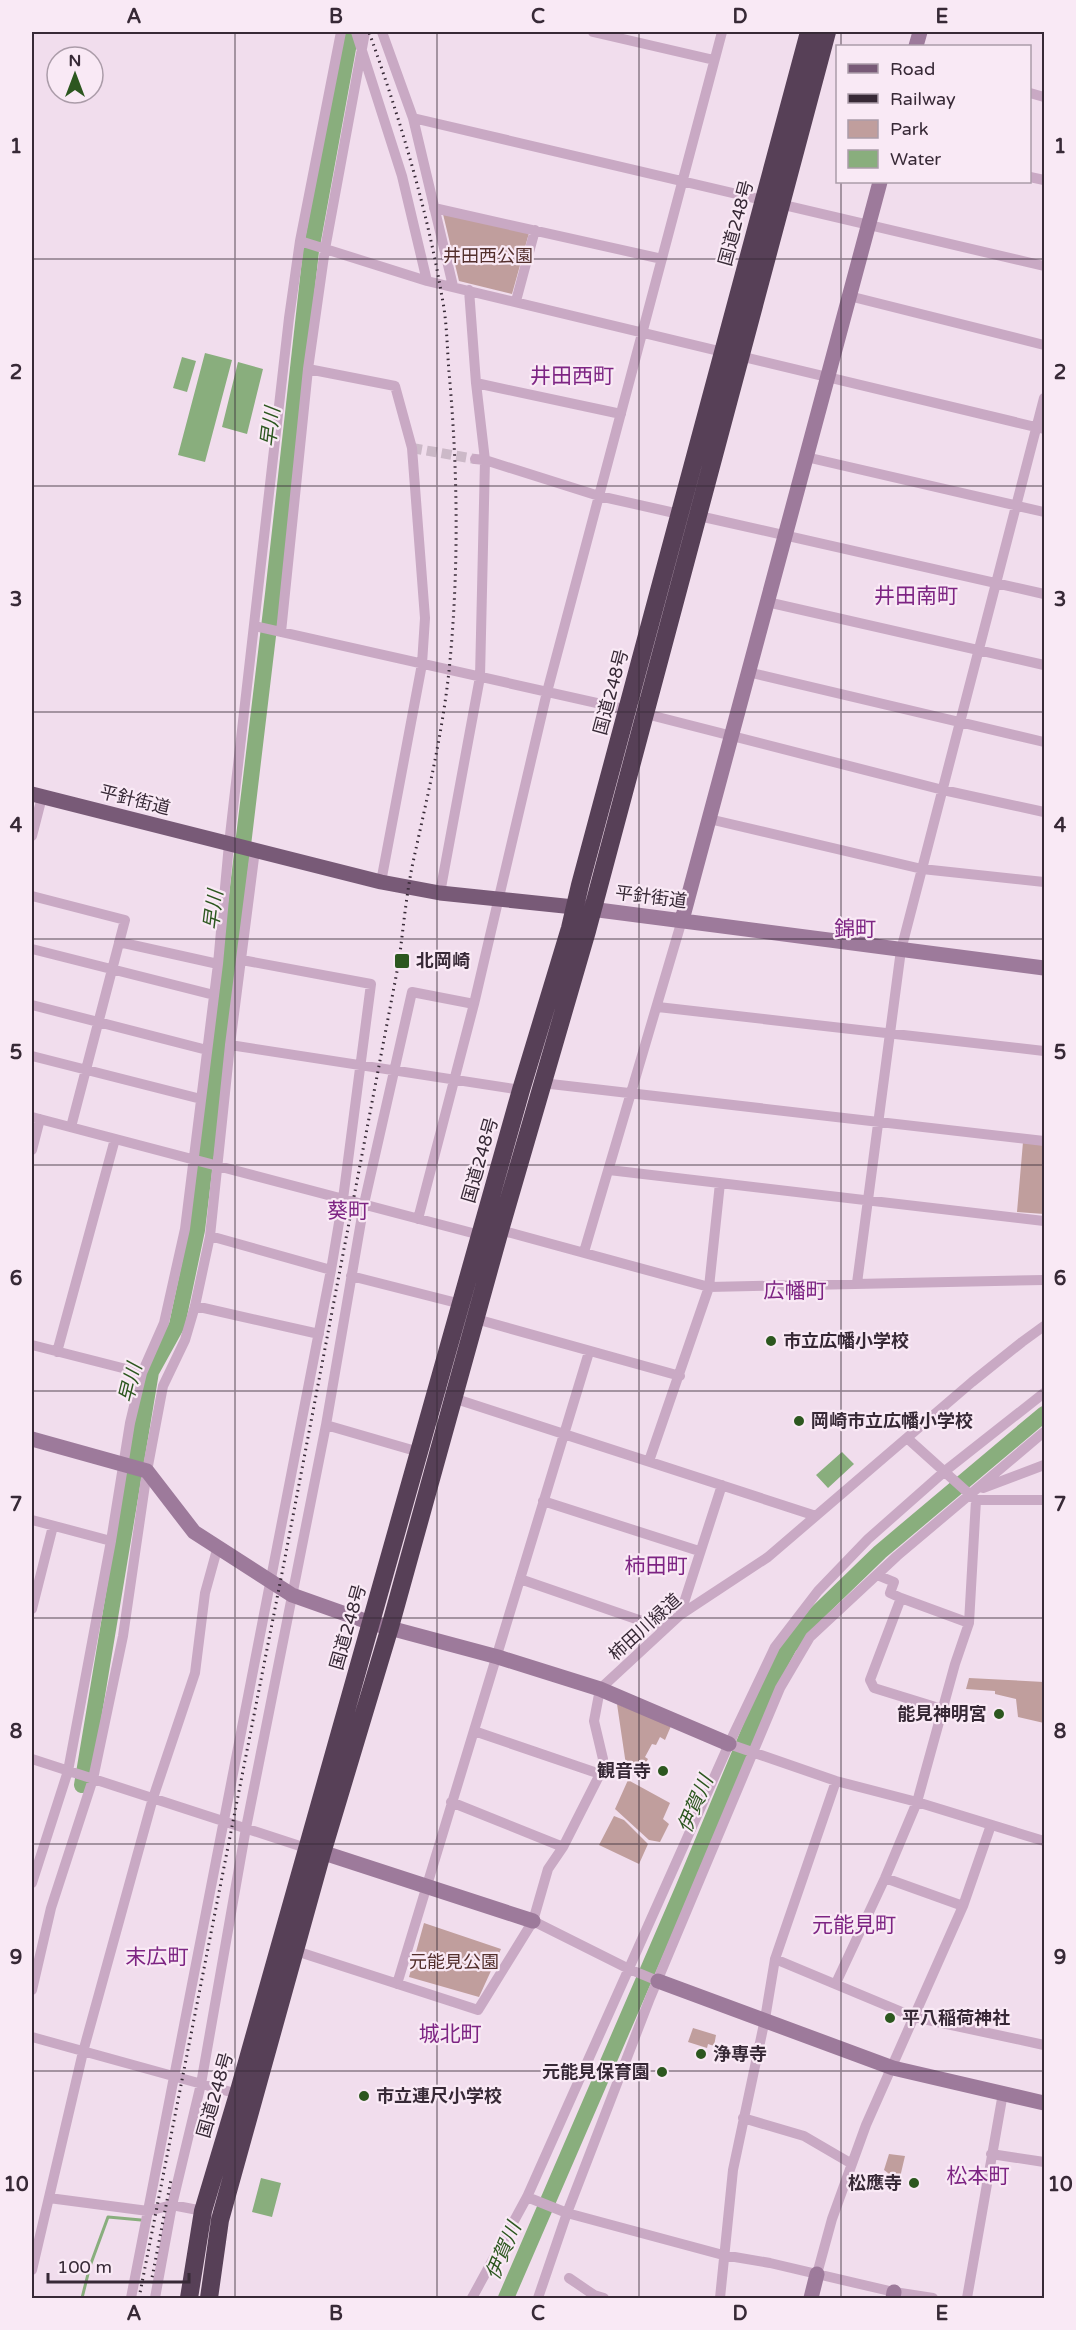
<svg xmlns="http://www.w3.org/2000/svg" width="1076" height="2330" font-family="'Varela Round','Noto Sans JP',sans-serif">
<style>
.green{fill:#c09e9d}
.water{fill:#89ae7d}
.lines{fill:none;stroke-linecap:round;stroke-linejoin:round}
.stream{stroke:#89ae7d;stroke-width:3}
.river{stroke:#89ae7d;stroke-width:16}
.street-tunnel{stroke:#ccb9c8;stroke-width:10;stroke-dasharray:10 5;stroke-linecap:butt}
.street{stroke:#c9a9c4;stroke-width:10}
.secondary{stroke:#9d7a9b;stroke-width:15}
.primary{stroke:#785a77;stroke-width:15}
.highway{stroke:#574057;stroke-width:18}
.rail{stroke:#372936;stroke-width:3;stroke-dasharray:1.5 4.5;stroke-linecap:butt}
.grid{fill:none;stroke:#372936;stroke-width:1.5;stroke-opacity:0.55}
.poi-dot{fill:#2c571f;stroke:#f9e9f5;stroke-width:2}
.labels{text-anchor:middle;stroke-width:4.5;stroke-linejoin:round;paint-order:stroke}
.street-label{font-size:18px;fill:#372936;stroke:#f9e9f5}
.park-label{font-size:18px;fill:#54302d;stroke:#f9e9f5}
.poi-label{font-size:18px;font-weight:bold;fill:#372936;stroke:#f9e9f5;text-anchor:start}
.water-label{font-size:20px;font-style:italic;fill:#2c571f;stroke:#f9e9f5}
.quarter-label{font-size:21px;fill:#7d2483;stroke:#f9e9f5}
.neatline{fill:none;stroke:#372936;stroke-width:2}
.grid-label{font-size:20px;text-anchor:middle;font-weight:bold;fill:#372936}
</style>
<rect width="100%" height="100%" fill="#f1dded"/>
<path class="green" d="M443,214L529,233L512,294L459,281Z
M1023,1142L1044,1145V1214L1017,1212Z
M969,1678L1044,1682V1723L1018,1717L1016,1699L995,1694V1691L966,1689Z
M617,1704L671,1726L665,1740L660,1737L656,1745L652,1744L645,1757L648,1759L641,1772L626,1765Z
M628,1780L670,1803L663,1819L669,1824L660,1842L649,1840L615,1809Z
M614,1816L624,1820L648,1844L639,1864L599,1845Z
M424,1923L501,1949L479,1997L409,1977Z
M693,2028L716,2035L714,2046L708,2044L707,2048L688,2042Z
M889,2154L905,2156L897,2190L883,2186L888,2173L884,2170Z"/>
<path class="water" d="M205,353L232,360L205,462L178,455Z
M182,357L196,361L187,392L173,388Z
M238,362L263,369L247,434L222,427Z
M842,1452L854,1464L828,1488L816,1475Z
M261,2178L281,2183L272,2217L252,2212Z"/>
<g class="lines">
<path class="stream" d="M82,2298L90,2266L108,2217L141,2220"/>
<path class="river" d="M82,1785L151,1372L177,1325L197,1230L273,594L311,251L351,32
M506,2298L683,1889L768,1686L789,1647L816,1614L880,1552L1044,1414"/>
<path class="street-tunnel" d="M412,448L475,459"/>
<path class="street" d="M356,32L402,176L427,281
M382,32L413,118L453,286
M593,32L714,60
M1030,93L1044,97
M413,118L1044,266
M1030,177L1044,180
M434,208L662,259
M300,241L427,281L1044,429
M849,296L1044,345
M516,301L535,230
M308,369L395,386L412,448L425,618L422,664L381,882
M476,383L621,414
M806,457L1044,512
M475,459L485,460L599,496L679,514
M699,516L1044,594
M767,602L1044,665
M254,626L628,710
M281,632L308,369L325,249L365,32
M748,672L1044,742
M646,714L943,790L1044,812
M709,819L922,869L1044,882
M32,836L42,797
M440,893L480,677L485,460L476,383L469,290
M32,896L125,920L71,1127
M119,942L218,964
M32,949L214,995
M32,1005L207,1050
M658,1007L1044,1051
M230,1045L521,1090
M32,1056L201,1099
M542,1083L1044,1141
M32,1117L480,1235
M32,1150L40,1119
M609,1170L1044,1221
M418,1219L474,1004L547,692L722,32
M500,1230L709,1287L1044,1280
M210,1236L331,1270
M584,1252L682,920
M351,1276L461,1304
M857,1283L901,950L1044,398
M195,1306L319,1334
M476,1319L680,1376
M32,1345L142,1373
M57,1352L115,1139
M453,1398L816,1516
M326,1425L419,1452
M907,1438L976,1500H1044
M649,1461L709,1287L720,1183
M983,1488L1044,1465
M543,1501L699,1551
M32,1520L111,1541
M877,1575L894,1582L890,1593L901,1598
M520,1579L665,1629
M32,1609L53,1526
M680,1615L722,1485
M942,1709L874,1688L870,1680L901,1598L969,1623
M474,1731L600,1774
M729,1744L836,1781L917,1802L1044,1841
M32,1759L306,1848
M451,1802L563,1847
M885,1878L963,1906
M32,1883L68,1771L111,1541L130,1423L142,1373L164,1323L185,1229L218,964L229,844L289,318L300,241L341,32
M533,1921L629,1969L658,1981
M296,1951L478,2010L533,1921L548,1869L563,1847L600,1774L603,1759L594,1721L600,1689L680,1615L768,1557L972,1382L1022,1342L1044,1326
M775,1959L914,2017L1044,2045
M836,1983L885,1878L917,1802L955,1664L969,1623L976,1500
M397,1984L589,1352
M32,1990L51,1908L93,1779L123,1636L147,1471L163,1386L185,1340L195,1306L210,1236L230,1045L255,850
M32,2037L238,2094
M743,2118L804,2136L852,2164
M991,2154L1044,2162
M527,2197L567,2213L723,2255L770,2263L894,2292L933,2298
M49,2198L148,2211L172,2205L203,2211
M32,2270L83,2052L153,1798L195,1673L205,1593L218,1546
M817,2274L832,2219L866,2125L963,1906L991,1825
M569,2278L594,2295L604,2298
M131,2298L331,1270L343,1199L371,984L242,960
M155,2298L172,2205L201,2084L246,1828L326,1425L364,1204L412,992L474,1004
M472,2298L527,2197L729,1744L775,1647L818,1591L868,1539L945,1471L1044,1393
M538,2298L567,2213L650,1998L780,1688L810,1637L897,1556L1044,1432
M720,2298L733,2170L765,2019L775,1959L836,1781
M967,2298L1003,2093"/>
<path class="secondary" d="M916,46L920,32
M583,908L1044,968
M682,920L880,182
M32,1439L147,1471L194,1532L292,1595L371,1623L498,1657L600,1689L729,1744
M312,1849L533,1921
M658,1981L893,2068L1044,2103
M811,2298L817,2274
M893,2298L894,2292"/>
<path class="primary" d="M32,794L381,882L440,893L574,907"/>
<path class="highway" d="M189,2298L203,2211L238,2094L521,1090L570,928L580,885L809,32
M209,2298L220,2220L322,1853L390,1627L500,1230L587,931L827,32"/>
<path class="rail" d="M151,2283L171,2180
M139,2298L284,1563L399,961C403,930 406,898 412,867C426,802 442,737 449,671C459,572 458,471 449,372C447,347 447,321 442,297C427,208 399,116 369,32"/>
</g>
<path class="grid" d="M235,32V2298M437,32V2298M639,32V2298M841,32V46M841,182V2298M32,259H1044M32,486H1044M32,712H1044M32,939H1044M32,1165H1044M32,1391H1044M32,1618H1044M32,1844H1044M32,2071H1044"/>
<g class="poi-dot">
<rect x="394" y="953" width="16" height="16" rx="3"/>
<circle cx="771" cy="1341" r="6"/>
<circle cx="799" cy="1421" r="6"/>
<circle cx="999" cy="1714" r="6"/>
<circle cx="663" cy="1771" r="6"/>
<circle cx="890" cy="2018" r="6"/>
<circle cx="701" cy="2054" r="6"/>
<circle cx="662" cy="2072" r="6"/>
<circle cx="364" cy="2096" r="6"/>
<circle cx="914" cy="2183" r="6"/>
</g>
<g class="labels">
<g class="street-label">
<text transform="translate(736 223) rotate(-75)" y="6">国道248号</text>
<text transform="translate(611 692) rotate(-75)" y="6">国道248号</text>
<text transform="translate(135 800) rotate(14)" y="6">平針街道</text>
<text transform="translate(651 897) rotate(7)" y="6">平針街道</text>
<text transform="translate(480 1160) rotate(-74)" y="6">国道248号</text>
<text transform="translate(348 1627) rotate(-74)" y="6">国道248号</text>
<text transform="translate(645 1627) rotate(-42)" y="6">柿田川緑道</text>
<text transform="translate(215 2095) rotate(-74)" y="6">国道248号</text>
</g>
<g class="park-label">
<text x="488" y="262">井田西公園</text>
<text x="454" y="1968">元能見公園</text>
</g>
<g class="poi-label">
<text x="416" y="967">北岡崎</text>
<text x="783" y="1347">市立広幡小学校</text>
<text x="811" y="1427">岡崎市立広幡小学校</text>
<text x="987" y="1720" text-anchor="end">能見神明宮</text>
<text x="651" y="1777" text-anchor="end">観音寺</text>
<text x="902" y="2024">平八稲荷神社</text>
<text x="713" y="2060">浄専寺</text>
<text x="650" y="2078" text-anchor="end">元能見保育園</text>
<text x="376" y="2102">市立連尺小学校</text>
<text x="902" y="2189" text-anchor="end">松應寺</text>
</g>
<g class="water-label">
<text transform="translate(270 427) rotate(-83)" y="7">早川</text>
<text transform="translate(213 910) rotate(-83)" y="7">早川</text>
<text transform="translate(130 1383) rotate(-76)" y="7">早川</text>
<text transform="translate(695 1804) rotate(-67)" y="7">伊賀川</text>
<text transform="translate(503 2251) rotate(-67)" y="7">伊賀川</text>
</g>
<g class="quarter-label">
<text x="572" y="383">井田西町</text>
<text x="916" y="603">井田南町</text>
<text x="855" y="936">錦町</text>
<text x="348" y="1218">葵町</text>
<text x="795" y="1298">広幡町</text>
<text x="656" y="1573">柿田町</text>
<text x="854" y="1932">元能見町</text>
<text x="157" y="1964">末広町</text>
<text x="450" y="2041">城北町</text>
<text x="978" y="2183">松本町</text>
</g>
</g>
<rect width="1076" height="2330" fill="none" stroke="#f9e9f5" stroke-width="66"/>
<rect x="836" y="45" width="195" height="138" fill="#f9e9f5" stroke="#ab9ca9" stroke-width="1.5"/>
<rect x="848" y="64" width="30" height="9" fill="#785a77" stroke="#ab9ca9" stroke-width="1.5"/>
<text x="890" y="75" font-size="18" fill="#372936">Road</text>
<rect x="848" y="94" width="30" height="9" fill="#372936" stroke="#ab9ca9" stroke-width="1.5"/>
<text x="890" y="105" font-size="18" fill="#372936">Railway</text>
<rect x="848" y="120" width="30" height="18" fill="#c09e9d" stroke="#ab9ca9" stroke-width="1.5"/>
<text x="890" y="135" font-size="18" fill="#372936">Park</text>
<rect x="848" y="150" width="30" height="18" fill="#89ae7d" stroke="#ab9ca9" stroke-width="1.5"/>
<text x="890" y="165" font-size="18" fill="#372936">Water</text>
<g transform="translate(75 75)"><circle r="28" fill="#f9e9f5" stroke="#ab9ca9" stroke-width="1.5"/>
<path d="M0-4.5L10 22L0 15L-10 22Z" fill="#2c571f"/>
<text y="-9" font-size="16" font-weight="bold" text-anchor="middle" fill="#372936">N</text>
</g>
<path d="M48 2273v9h141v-9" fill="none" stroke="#372936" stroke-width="3"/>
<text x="57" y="2273" font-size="18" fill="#372936" stroke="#f9e9f5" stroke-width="4.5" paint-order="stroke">100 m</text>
<rect x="33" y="33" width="1010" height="2264" class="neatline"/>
<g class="grid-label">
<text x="134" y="23">A</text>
<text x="336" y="23">B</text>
<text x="538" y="23">C</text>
<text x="740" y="23">D</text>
<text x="942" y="23">E</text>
<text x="16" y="153">1</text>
<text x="1060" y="153">1</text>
<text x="16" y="379">2</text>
<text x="1060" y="379">2</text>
<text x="16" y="606">3</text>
<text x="1060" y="606">3</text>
<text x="16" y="832">4</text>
<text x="1060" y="832">4</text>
<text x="16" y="1059">5</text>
<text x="1060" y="1059">5</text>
<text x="16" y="1285">6</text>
<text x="1060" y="1285">6</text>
<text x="16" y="1511">7</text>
<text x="1060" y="1511">7</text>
<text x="16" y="1738">8</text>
<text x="1060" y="1738">8</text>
<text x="16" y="1964">9</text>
<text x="1060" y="1964">9</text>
<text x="16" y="2191">10</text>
<text x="1060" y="2191">10</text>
<text x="134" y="2320">A</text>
<text x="336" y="2320">B</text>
<text x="538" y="2320">C</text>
<text x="740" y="2320">D</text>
<text x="942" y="2320">E</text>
</g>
</svg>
